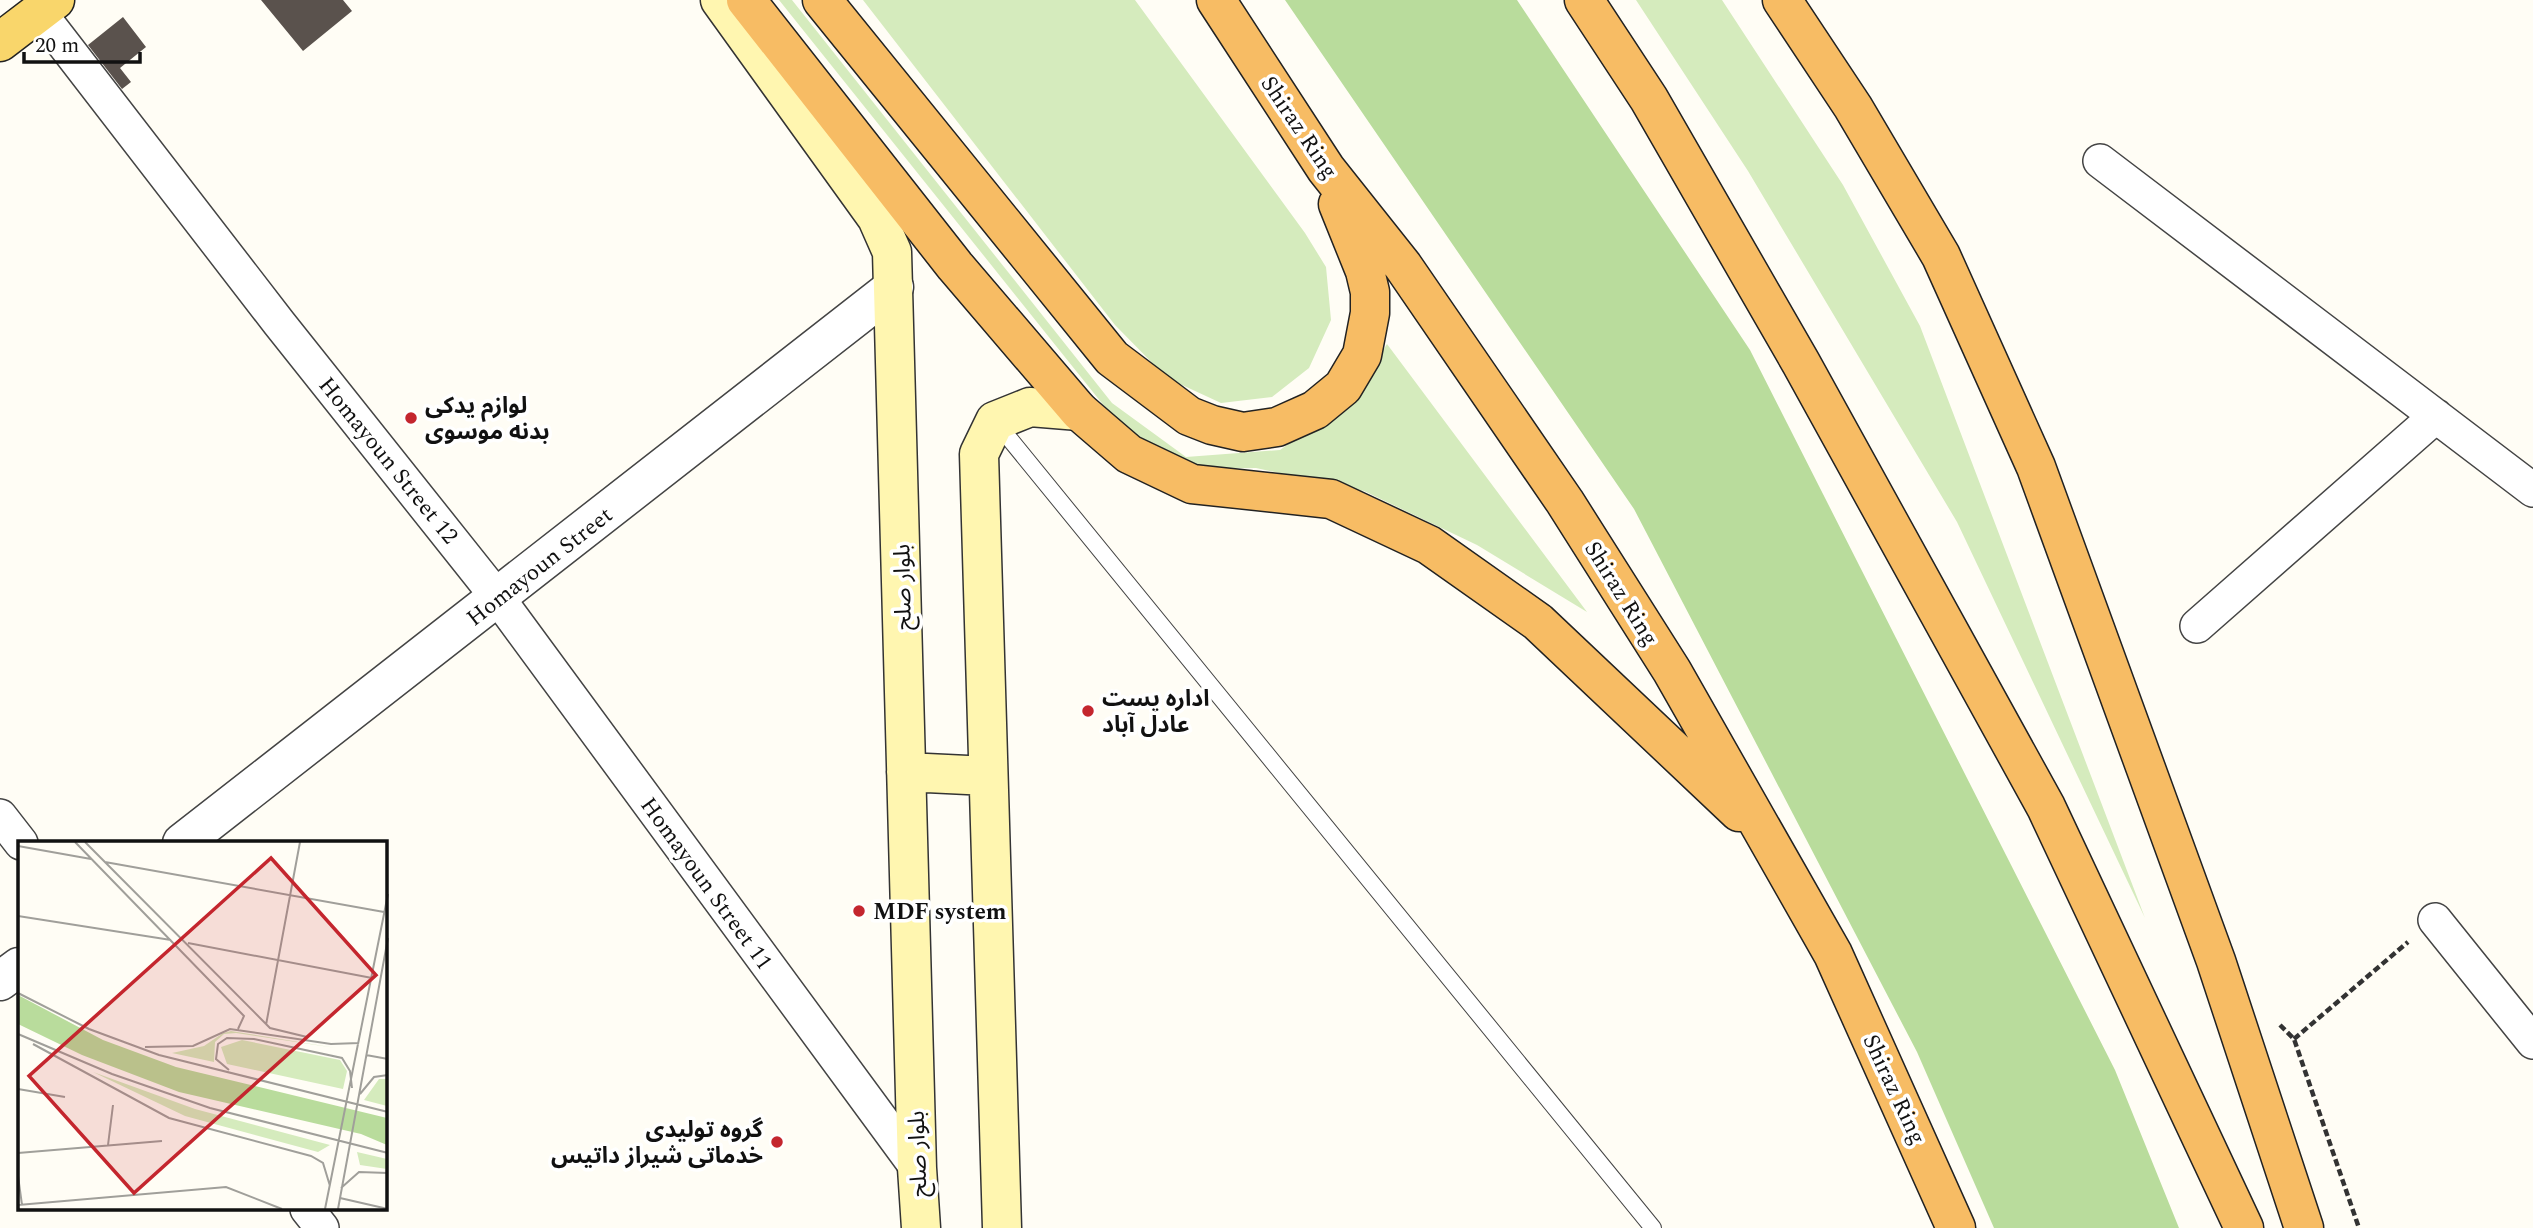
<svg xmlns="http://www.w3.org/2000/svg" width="2533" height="1228" font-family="Spectral,'Noto Sans Arabic',serif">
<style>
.green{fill:#d5ebbd}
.forest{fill:#b9dc9c}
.building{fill:#5a524d}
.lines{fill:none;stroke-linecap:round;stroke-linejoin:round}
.service-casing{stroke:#444;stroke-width:18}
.minor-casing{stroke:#444;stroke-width:36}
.tertiary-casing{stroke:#444;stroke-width:41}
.secondary-casing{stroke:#333;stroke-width:41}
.primary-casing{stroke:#222;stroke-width:41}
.trunk-casing{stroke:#222;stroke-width:41}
.path{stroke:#333;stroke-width:4.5;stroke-dasharray:7 3.5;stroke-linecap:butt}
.service{stroke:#fff;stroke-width:16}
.minor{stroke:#fff;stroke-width:33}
.tertiary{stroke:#fff;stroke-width:38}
.secondary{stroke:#fff6b0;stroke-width:38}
.primary{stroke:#f9d66b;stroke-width:38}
.trunk{stroke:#f7bc64;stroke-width:38}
.poi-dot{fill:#c4262e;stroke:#fff;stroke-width:2.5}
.labels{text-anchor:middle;stroke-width:7;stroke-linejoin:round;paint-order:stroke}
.street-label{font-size:23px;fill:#111;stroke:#fff}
.poi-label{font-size:23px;font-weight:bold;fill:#111;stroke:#fff;text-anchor:start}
.inset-road{fill:none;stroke:#a09f9a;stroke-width:2}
.view{fill:#c4262e;fill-opacity:0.15;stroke:#c4262e;stroke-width:3.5}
.inset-edge{fill:none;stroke:#111;stroke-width:3.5}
</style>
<rect width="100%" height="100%" fill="#fffdf5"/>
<path class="green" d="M779,0H792L1112,403L1186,457L1280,450L1353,398L1387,344L1587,612L1477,545L1364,491L1256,468L1185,469L1129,437Z
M863,0H1135L1305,233L1326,267L1331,320L1309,368L1272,397L1221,403L1167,378L1115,325Z
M1636,0H1722L1843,185L1920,326L2145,918L1957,522L1748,171Z"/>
<path class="forest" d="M1285,0H1517L1750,350L2115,1070L2179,1228H1994L1917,1052L1634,509Z"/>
<path class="building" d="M261,0H343L352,11L303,51Z
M123,17L146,47L120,68L131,82L122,89L88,45Z"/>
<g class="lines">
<defs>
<path id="service" d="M995,421L1653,1228"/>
<path id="minor" d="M39,12L279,323L498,598L917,1168
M2100,161L2533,490
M2197,626L2436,416
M0,816L21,843
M2435,920L2533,1042
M307,1209L322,1228"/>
<path id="tertiary" d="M182,843L894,287
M0,981L19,967"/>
<path id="secondary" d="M720,0L877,218L892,252L917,1168L921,1228
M906,772L988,776
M1002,1228L979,454L995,421L1030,407L1079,411"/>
<path id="primary" d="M0,42L55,0"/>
<path id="trunk" d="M746,0L955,266L1079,411L1129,454L1192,484L1331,499L1429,545L1538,622L1739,812
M822,0L1112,358L1189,416L1212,425L1243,432L1277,427L1315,410L1343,387L1362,355L1370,313V292L1365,271L1338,204
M1216,0L1326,169L1403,266L1565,502L1672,671L1833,954L1956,1228
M1584,0L1649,99L1801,363L2046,807L2244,1228
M1782,0L1853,107L1941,256L2036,467L2216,961L2304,1228"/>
</defs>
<use href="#service" class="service-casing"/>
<use href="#minor" class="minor-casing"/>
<use href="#tertiary" class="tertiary-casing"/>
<use href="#secondary" class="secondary-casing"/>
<use href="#primary" class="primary-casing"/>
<use href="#trunk" class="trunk-casing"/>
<path class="path" d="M2280,1025L2294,1039L2359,1228
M2294,1039L2408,942"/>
<use href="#service" class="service"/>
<use href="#minor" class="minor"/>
<use href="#tertiary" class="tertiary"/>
<use href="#secondary" class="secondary"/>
<use href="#primary" class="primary"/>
<use href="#trunk" class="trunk"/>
</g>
<g class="poi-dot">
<circle cx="411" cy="418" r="7"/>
<circle cx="1088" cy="711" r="7"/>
<circle cx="859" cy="911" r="7"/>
<circle cx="777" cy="1142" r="7"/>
</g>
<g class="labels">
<g class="street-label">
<text transform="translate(1300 127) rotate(56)" y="8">Shiraz Ring</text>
<text transform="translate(389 460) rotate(51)" y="8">Homayoun Street 12</text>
<text transform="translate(539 566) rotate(-38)" y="8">Homayoun Street</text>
<text transform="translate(902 587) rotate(-91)" y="8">بلوار صلح</text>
<text transform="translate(1622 593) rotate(58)" y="8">Shiraz Ring</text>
<text transform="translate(707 883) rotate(54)" y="8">Homayoun Street 11</text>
<text transform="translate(1895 1089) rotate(65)" y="8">Shiraz Ring</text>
<text transform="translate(917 1154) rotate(-92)" y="8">بلوار صلح</text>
</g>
<g class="poi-label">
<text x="425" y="413">لوازم یدکی<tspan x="425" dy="26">بدنه موسوی</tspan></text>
<text x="1102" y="706">اداره پست<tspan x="1102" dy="26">عادل آباد</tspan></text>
<text x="873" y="919">MDF system</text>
<text x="763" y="1137" text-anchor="end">گروه تولیدی<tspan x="763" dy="26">خدماتی شیراز داتیس</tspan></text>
</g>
</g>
<g transform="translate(18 841)">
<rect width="369" height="369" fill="#fffdf5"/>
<path d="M213,190L318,207L218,192L206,193L197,201L196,221L154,212L186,205L205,192ZM224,199L322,219L329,230L325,248L209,223L203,206ZM75,231L177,268L312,304L300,311L167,275ZM361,238H369V265L346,259ZM339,311L369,318V328L342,324Z" fill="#d5ebbd"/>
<path d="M0,154L85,199L158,226L369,277V304L343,293L161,251L64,214L0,183Z" fill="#b9dc9c"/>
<path class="inset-road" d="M57,1L226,175L220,188M67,1L252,187L289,196M0,5L73,18M87,21L366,71M0,75L153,99M170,102L354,137M0,152L71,188L141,214L370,271M248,184L282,1M0,193L94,233L192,267L370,312M15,203L151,277L293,315L305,322L312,345M127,206L175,205L212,188L313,203L341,202M348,214L370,218M211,229L198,218L200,203L209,197L236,198L324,217L332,230L334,247M0,248L47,256M342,253L356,236L370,234M90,304L95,264M0,312L144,300M0,335L4,364M323,347L341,331L370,332M322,357L370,368M0,364L208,346L264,368M307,368L370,53M320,368L370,97"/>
<path class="view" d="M253,17L358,134L116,352L11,235Z"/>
<rect width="369" height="369" class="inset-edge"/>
</g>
<path d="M24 52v10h116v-10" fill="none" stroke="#111111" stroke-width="3.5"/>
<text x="35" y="52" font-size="21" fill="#111111" stroke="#ffffff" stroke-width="5" paint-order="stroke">20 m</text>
</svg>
